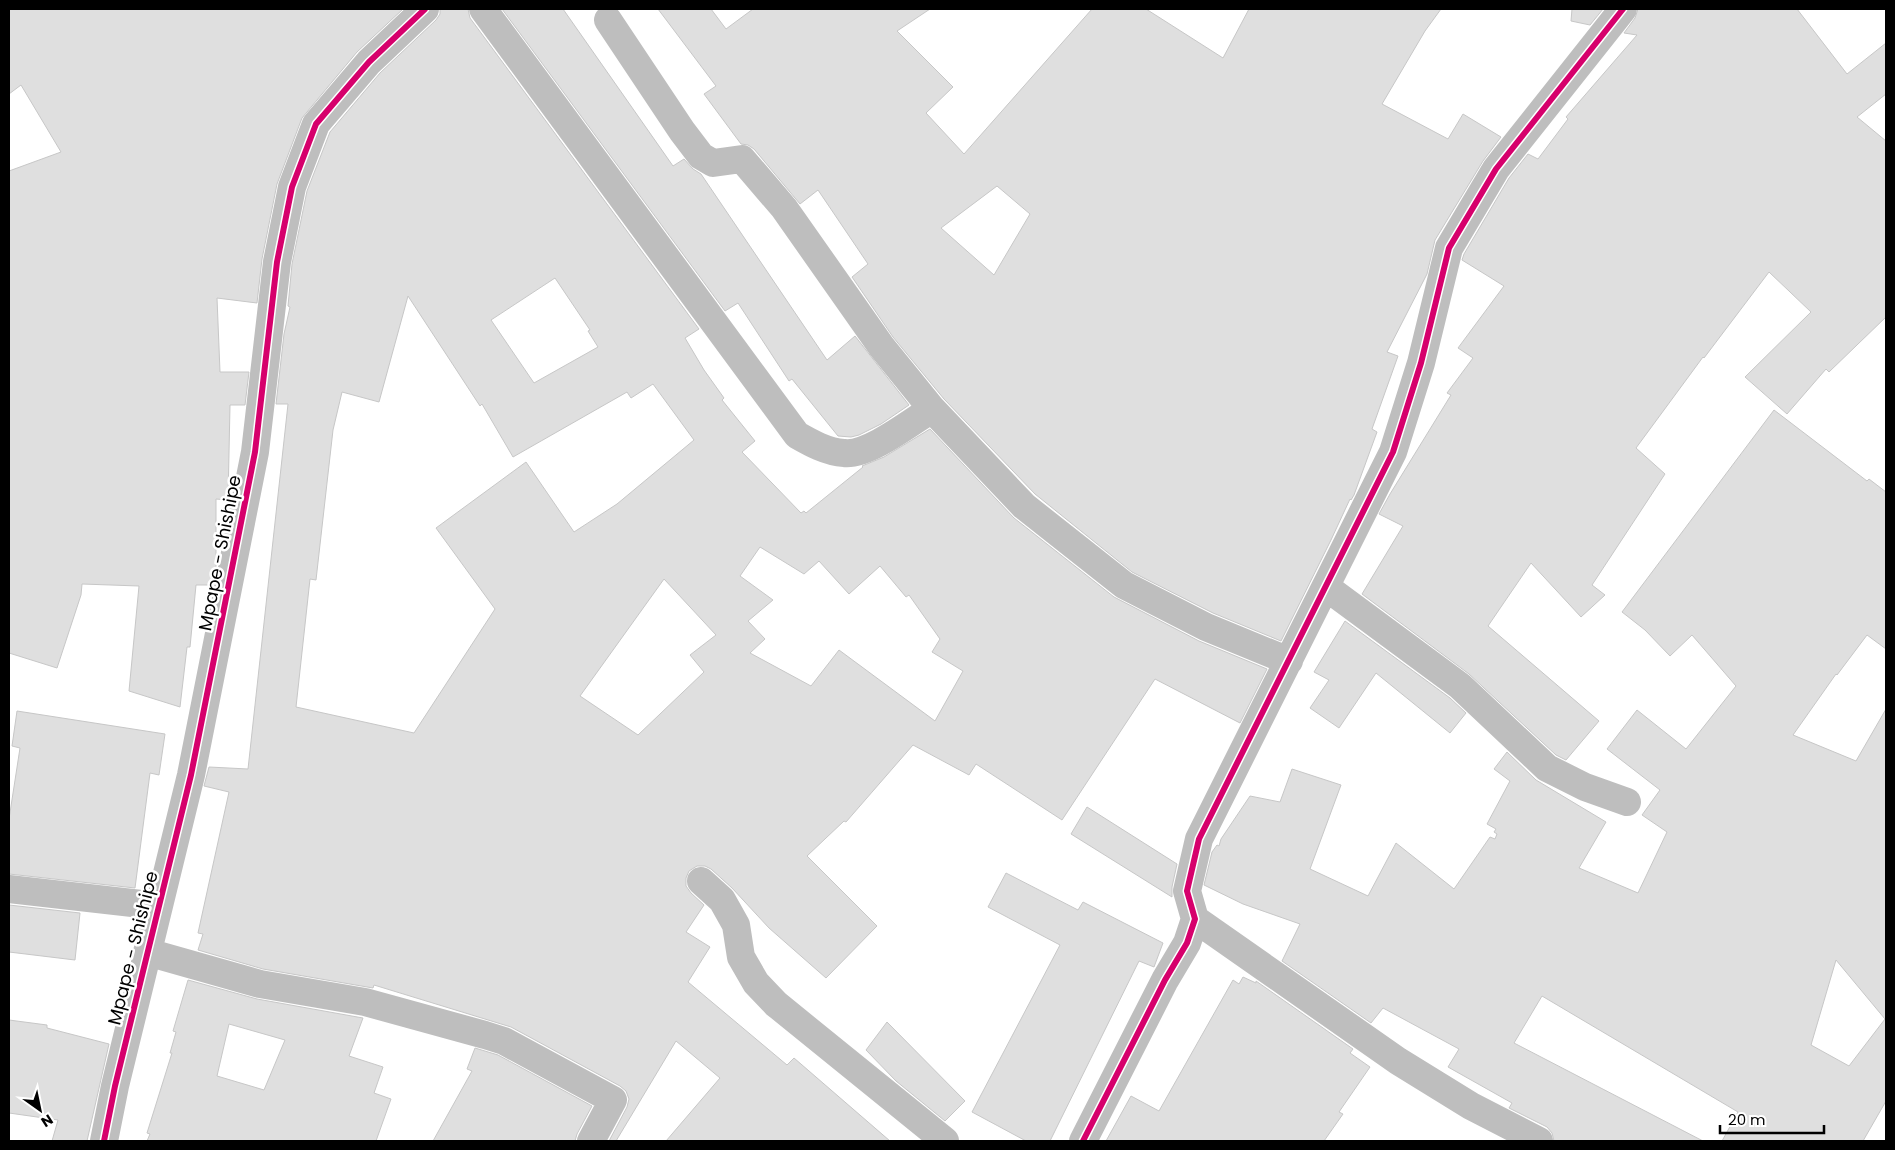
<svg xmlns="http://www.w3.org/2000/svg" width="1895" height="1150" font-family="Poppins,sans-serif">
<style>
.building{fill:#dfdfdf;stroke:#c7c7c7;fill-rule:evenodd}
.lines{fill:none;stroke-linecap:round;stroke-linejoin:round}
.street{stroke:#bebebe;stroke-width:28}
.cycleway-casing{stroke:#fff;stroke-width:9}
.cycleway{stroke:#d6006c;stroke-width:6}
.labels{text-anchor:middle;stroke-width:5;stroke-linejoin:round;paint-order:stroke}
.street-label{font-size:18px;fill:#000;stroke:#fff}
</style>
<rect width="100%" height="100%" fill="#fff"/>
<path class="building" d="M9,9H403L357,52L302,118L277,184L262,259L257,303L217,298L220,372H249L245,405H230L228,500L216,499V569L213,585H196L190,647H187L180,707L129,691L139,586L82,584L81,595L57,668L9,653V171L61,152L21,85L9,94Z
M440,9H468L470,18L699,329L685,338L704,370L724,398L722,400L755,441L742,452L801,513L804,511L806,513L863,467L862,466L884,457L930,429L1014,518L1114,597L1199,641L1267,669L1240,723L1155,679L1062,820L976,764L969,775L913,745L846,822L844,821L807,856L877,926L826,978L769,928L732,888L711,869L705,866H697L689,871L686,878V886L691,893L704,905L686,932L710,947L688,982L787,1065L794,1058L890,1141H666L720,1078L676,1041L616,1141H609L627,1107L629,1099L626,1091L620,1086L511,1027L374,985L373,988L263,969L198,950L203,934L198,933L229,792L204,786L209,767L248,769L288,404H276L284,334L290,307L288,306L292,264L307,191L330,132L380,73L436,20L440,14ZM555,278L590,330L588,331L598,347L534,383L491,320ZM408,296L480,406L482,404L513,457L627,392L631,398L653,384L694,440L617,504L574,532L526,462L436,528L495,609L414,733L296,707L310,579L316,580L333,430L342,392L379,402ZM760,547L804,574L819,561L849,594L880,566L906,597L909,595L940,639L932,652L963,671L935,721L839,650L811,686L750,653L765,639L748,621L773,600L740,576ZM664,579L716,635L690,655L704,672L638,735L580,696Z
M502,9H563L673,166L684,159L693,169L701,174L827,360L855,336L909,405L881,424L859,435L851,437L838,436L792,379L789,381L738,303L725,311Z
M658,9H711L726,29L753,9H930L897,31L953,87L926,113L964,154L1092,9H1146L1223,58L1249,9H1441L1425,31L1382,104L1448,139L1463,114L1501,137L1483,161L1435,240L1427,274L1387,352L1398,356L1372,429L1377,432L1354,495L1351,500L1350,499L1331,540L1281,641L1213,613L1132,572L1035,494L944,399L893,337L852,277L868,264L818,190L800,204L754,149L748,145L741,144L704,94L716,86ZM997,186L1030,214L994,275L941,228Z
M1572,9H1603L1590,25L1571,21Z
M1638,9H1797L1847,74L1886,43V94L1857,117L1886,141V317L1829,372L1826,369L1787,414L1745,377L1811,312L1769,272L1704,358L1703,357L1636,448L1665,474L1592,585L1605,595L1581,617L1531,563L1488,626L1599,721L1566,760L1556,755L1469,674L1362,594L1403,526L1379,514L1390,494L1451,395L1447,393L1473,358L1458,348L1504,286L1462,260L1464,254L1509,178L1528,154L1538,159L1568,119L1566,117L1637,35L1624,33L1635,18Z
M1774,410L1867,481L1869,479L1886,492V649L1867,635L1837,675L1836,674L1793,735L1856,761L1886,709V1101L1863,1141H1722L1738,1112L1542,996L1514,1043L1703,1141H1554L1552,1133L1547,1127L1509,1108L1512,1103L1448,1067L1459,1049L1383,1008L1371,1023L1282,961L1300,924L1243,904L1204,885L1212,852L1217,845L1219,846L1221,839L1250,796L1280,802L1292,769L1341,785L1310,869L1368,896L1396,843L1454,889L1490,837L1495,839L1497,834L1494,832L1496,829L1487,824L1510,781L1494,769L1507,752L1536,780L1606,822L1579,868L1638,893L1667,832L1642,815L1660,790L1607,749L1637,710L1686,749L1736,686L1692,635L1670,656L1645,630L1622,612ZM1836,960L1885,1019L1849,1066L1811,1045Z
M1345,621L1450,698L1466,713L1450,733L1376,673L1339,728L1310,708L1329,680L1314,672Z
M17,711L165,734L159,775L150,773L135,888L9,874V819L20,748L12,746Z
M1087,807L1177,864L1172,887V897L1071,834Z
M1006,873L1078,910L1083,902L1163,943L1154,967L1139,961L1050,1141H1026L972,1112L1060,945L988,907Z
M9,905L80,913L75,960L9,952Z
M1243,977L1256,983V981L1353,1049L1350,1053L1370,1067L1339,1112L1343,1114L1324,1141H1106L1131,1096L1159,1111L1233,980L1239,984Z
M188,980L257,999L363,1018L349,1056L383,1067L374,1093L391,1099L376,1141H147L150,1134L147,1133L172,1053H170L176,1032L173,1031ZM229,1024L285,1040L264,1090L217,1076Z
M9,1020L47,1025V1028L109,1044L87,1141H52L58,1120L9,1113Z
M887,1022L965,1101L945,1121L896,1081L866,1050Z
M475,1048L498,1055L592,1106L577,1134L575,1141H433L472,1071L467,1069Z"/>
<g class="lines">
<path class="street" d="M483,9L797,435C811,443 827,452 844,453C868,456 911,422 932,409
M608,20L682,131L701,156L713,163L742,159L784,208L881,346L932,409L1024,506L1124,585L1206,627L1289,661
M1326,587L1460,686L1547,768L1585,787L1627,802
M701,881L722,900L736,925L741,957L756,983L776,1004L945,1141
M9,889L159,906
M1195,919L1398,1061L1471,1106L1539,1141
M147,952L260,984L365,1002L485,1035L504,1041L613,1100L591,1141
M104,1141L115,1086L191,775L255,452L277,262L292,187L316,124L369,62L425,9
M1083,1141L1165,980L1187,943L1195,919L1187,891L1199,839L1393,452L1421,363L1449,248L1496,169L1623,9"/>
<defs>
<path id="cycleway" d="M104,1141L115,1086L191,775L255,452L277,262L292,187L316,124L369,62L425,9
M1083,1141L1165,980L1187,943L1195,919L1187,891L1199,839L1393,452L1421,363L1449,248L1496,169L1623,9"/>
</defs>
<use href="#cycleway" class="cycleway-casing"/>
<use href="#cycleway" class="cycleway"/>
</g>
<g class="labels">
<g class="street-label">
<text transform="translate(220 553) rotate(-79)" y="6">Mpape - Shishipe</text>
<text transform="translate(133 948) rotate(-76)" y="6">Mpape - Shishipe</text>
</g>
</g>
<rect width="1895" height="1150" fill="none" stroke="#000000" stroke-width="20"/>
<g transform="translate(40 1110) rotate(147)" stroke="#ffffff" stroke-width="4" paint-order="stroke">
<path d="M0-4L9 19L0 12L-9 19Z" fill="#000000"/>
<text y="-8" font-size="14" font-weight="bold" text-anchor="middle" fill="#000000">N</text>
</g>
<path d="M1720 1125v8h104v-8" fill="none" stroke="#000000" stroke-width="2.5"/>
<text x="1728" y="1125" font-size="15" fill="#000000" stroke="#ffffff" stroke-width="4" paint-order="stroke">20 m</text>
</svg>
